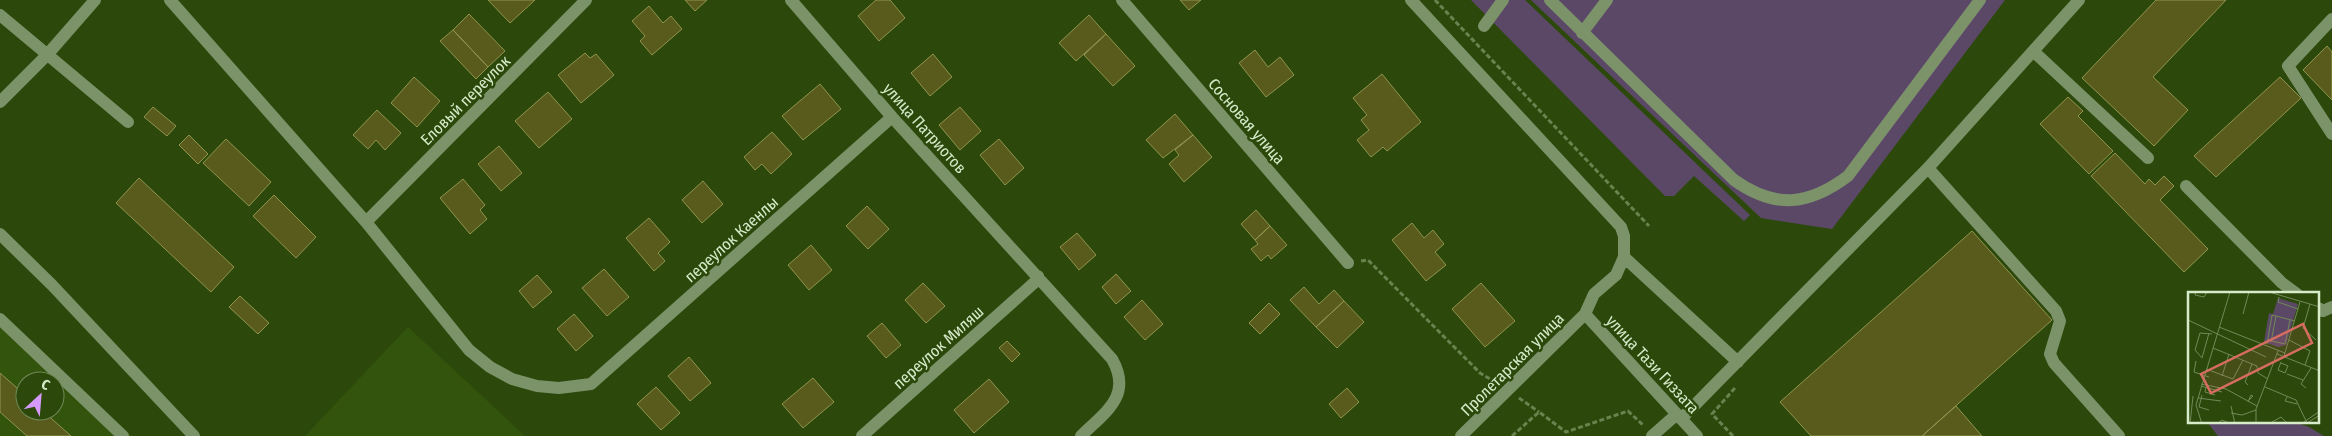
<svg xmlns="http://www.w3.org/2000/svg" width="2332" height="436" font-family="'Fira Sans Condensed',sans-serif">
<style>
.built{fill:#33540c;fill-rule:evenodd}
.green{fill:#5b4867}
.building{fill:#585b1c;stroke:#90954e}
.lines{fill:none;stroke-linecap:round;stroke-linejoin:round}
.path{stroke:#69834f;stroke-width:3;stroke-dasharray:5 2.5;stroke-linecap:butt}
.minor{stroke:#7c936a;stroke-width:12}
.labels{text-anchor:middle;stroke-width:5;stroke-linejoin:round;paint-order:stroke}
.street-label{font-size:16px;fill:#d8ebcb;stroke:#2c490b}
.inset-road{fill:none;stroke:#718a58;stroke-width:1}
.view{fill:#d76c61;fill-opacity:0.15;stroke:#d76c61;stroke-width:2.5}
.inset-edge{fill:none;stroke:#d8ebcb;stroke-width:2.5}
</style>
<rect width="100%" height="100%" fill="#2c490b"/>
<path class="built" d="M0,315L132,436H0ZM25,381H55V411H25Z
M408,327L525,436H305Z"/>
<path class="green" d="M1471,0H1525L1750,215L1744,221L1694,176L1674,196H1665Z
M1531,0H2005L1832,229L1761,218Z
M2207,422H2294L2309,427L2324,436H2218Z"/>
<path class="building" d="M488,0H535L510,23Z
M685,0H707L695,11Z
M876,0H890L905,18L879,41L858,16Z
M1180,0H1201L1189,10Z
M2156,0H2226L2153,77L2188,110L2154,146L2082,78Z
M649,6L663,23L671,16L682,29L652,55L640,41L645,36L632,21Z
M469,14L505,51L488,67L453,30Z
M1089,15L1106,34L1076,61L1059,43Z
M453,30L488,67L476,79L440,41Z
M1106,34L1135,66L1113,86L1084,55Z
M2327,46L2332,52V100L2303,70Z
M1255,50L1268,67L1280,57L1294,75L1266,97L1239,63Z
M585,53L590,58L596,54L614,75L581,103L558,75Z
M933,54L952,77L930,96L911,73Z
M1382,74L1421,122L1387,151L1383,147L1371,157L1357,140L1369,130L1361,120L1367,115L1353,98Z
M414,77L440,101L417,127L391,103Z
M2280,77L2301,98L2216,177L2194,156Z
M820,84L841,109L803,140L782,116Z
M548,92L572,119L539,148L515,121Z
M2068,97L2083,111L2078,116L2113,151L2089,174L2040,124Z
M153,107L176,126L167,136L144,117Z
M960,107L981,131L960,150L939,125Z
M377,110L401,133L385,150L376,140L368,149L353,135Z
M1175,114L1193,135L1163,158L1146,140Z
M772,132L792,154L771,174L762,164L755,170L744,157Z
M189,135L208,154L198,164L179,145Z
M1193,135L1212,157L1184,182L1169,164L1179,155L1175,150Z
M226,139L271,182L249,206L203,163Z
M999,139L1024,168L1005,185L980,155Z
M499,146L522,173L501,191L478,164Z
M2115,153L2145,184L2149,179L2155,185L2164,176L2174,186L2160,200L2208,249L2184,272L2091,176Z
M139,178L234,267L211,292L116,203Z
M463,179L485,205L480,210L487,219L470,234L440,198Z
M703,181L723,204L702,223L682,200Z
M274,195L316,237L296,258L253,216Z
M867,206L889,229L868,249L846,226Z
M1256,210L1270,226L1255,240L1241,224Z
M649,218L670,242L658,253L665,261L654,271L626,238Z
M1412,223L1424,238L1433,230L1444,244L1435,252L1446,265L1426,281L1392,240Z
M1270,226L1287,245L1271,259L1268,255L1261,261L1251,249L1258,244L1255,240Z
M1972,231L2052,320L1922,436H1811L1780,402Z
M1077,233L1096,255L1079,270L1060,247Z
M811,245L832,270L809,290L788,265Z
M604,269L629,297L607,316L582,288Z
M1116,274L1131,291L1116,304L1102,287Z
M537,275L552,292L533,308L519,291Z
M923,283L945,306L926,323L905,300Z
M1481,283L1515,321L1485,347L1452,309Z
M1304,287L1319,304L1334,290L1344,301L1316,327L1290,300Z
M240,296L269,323L258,334L229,307Z
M1142,300L1163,324L1145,340L1124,317Z
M1344,301L1364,322L1337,348L1316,327Z
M1269,303L1280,314L1260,334L1249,323Z
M574,314L593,336L576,351L557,329Z
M882,323L901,345L886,358L867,336Z
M1007,341L1020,354L1012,362L999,348Z
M689,357L711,383L690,401L668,376Z
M0,373L25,395V411H43L71,436H27L0,412Z
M813,378L834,402L803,428L782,404Z
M989,379L1009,402L974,433L954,410Z
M656,387L680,413L661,430L637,404Z
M1347,388L1359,402L1341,418L1329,404Z
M1956,406L1982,436H1922Z"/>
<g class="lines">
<path class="path" d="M1435,0L1649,226
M1361,261L1368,260L1480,373L1495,382
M1519,398L1539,412
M1512,436L1539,412L1566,432L1628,411L1643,425
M1733,436L1712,414L1735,388"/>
<path class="minor" d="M170,0L366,222L469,350L490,367L512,379L537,386L559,388L591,384L892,117
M791,0L892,117L1112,359C1133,396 1105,412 1081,436
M1122,0L1348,263
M1411,0L1621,227L1624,236V257L1616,275L1594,294L1585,314L1461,436
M1550,0L1734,180C1775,209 1808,206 1848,176L1980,0
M0,15L128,122
M2332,19L2288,66L2332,134
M1484,26L1503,0
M1582,33L1607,0
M2033,51L2148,158
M0,102L47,55L95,0
M1928,168L2056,311L2060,321L2050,354L2054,363L2119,436
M2186,186L2282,283L2297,294
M366,222L586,0
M0,234L52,285L194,436
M1624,257L1738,362
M2318,308L2323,311L2332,307
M1585,314L1697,436
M0,319L123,436
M1681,419L1928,168L2079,0
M862,436L1035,282L1038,276
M1652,436L1677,414"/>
</g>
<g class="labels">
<g class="street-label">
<text transform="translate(465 100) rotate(-45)" y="6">Еловый переулок</text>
<text transform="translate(1247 121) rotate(49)" y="6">Сосновая улица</text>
<text transform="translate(925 128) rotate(48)" y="6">улица Патриотов</text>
<text transform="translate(731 239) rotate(-42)" y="6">переулок Каенлы</text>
<text transform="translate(938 347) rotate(-42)" y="6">переулок Миляш</text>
<text transform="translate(1512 364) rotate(-45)" y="6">Пролетарская улица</text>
<text transform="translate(1653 364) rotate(47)" y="6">улица Тази Гиззата</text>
</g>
</g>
<g transform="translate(2188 292)">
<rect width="131" height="131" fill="#2c490b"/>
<path d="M90,6L110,12L98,53L90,55L76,50L81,21L85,22Z" fill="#5b4867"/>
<path class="inset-road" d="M8,0L7,3L16,5L19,0M81,0L132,15M91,5L90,10L110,17M122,12L115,36L128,48M55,22L61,0M0,28L78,65M31,35L97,61M79,48L97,52L102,28M101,48L122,59L117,73M83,50L88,24M79,52L84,23L107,29M25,56L69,74L70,81L80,87M89,62L132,79M96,64L112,10M14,66L7,58L12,41L24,42M14,66L21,41M8,69L6,80L21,85M93,71L100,74L97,81L90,78L93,70M18,77L45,87L55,68M99,82L115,88M34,84L41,62M13,92L38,97L69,114M60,93L57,90L64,72M13,94L34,100M18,95L17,100L27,103M77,95L108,108L119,131M118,96L113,92L123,76M14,103L11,115L21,118M99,105L97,109L109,112M10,106L33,109M60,110L63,103L65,104L61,108M43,114L47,132M43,121L54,123L68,118M84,130L93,125L100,132M119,131L132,123M2,132L5,104M14,132L8,113L42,0M29,132L34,128L43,132M68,132V117L90,59M113,132L132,119"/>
<path class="view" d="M115,32L124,51L23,101L13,82Z"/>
<rect width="131" height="131" class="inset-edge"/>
</g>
<g transform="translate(40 396) rotate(26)"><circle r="24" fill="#2c490b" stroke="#718a58"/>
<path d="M0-4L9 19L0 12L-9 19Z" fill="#d69bfa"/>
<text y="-8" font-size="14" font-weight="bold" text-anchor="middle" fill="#d8ebcb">С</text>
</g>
</svg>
